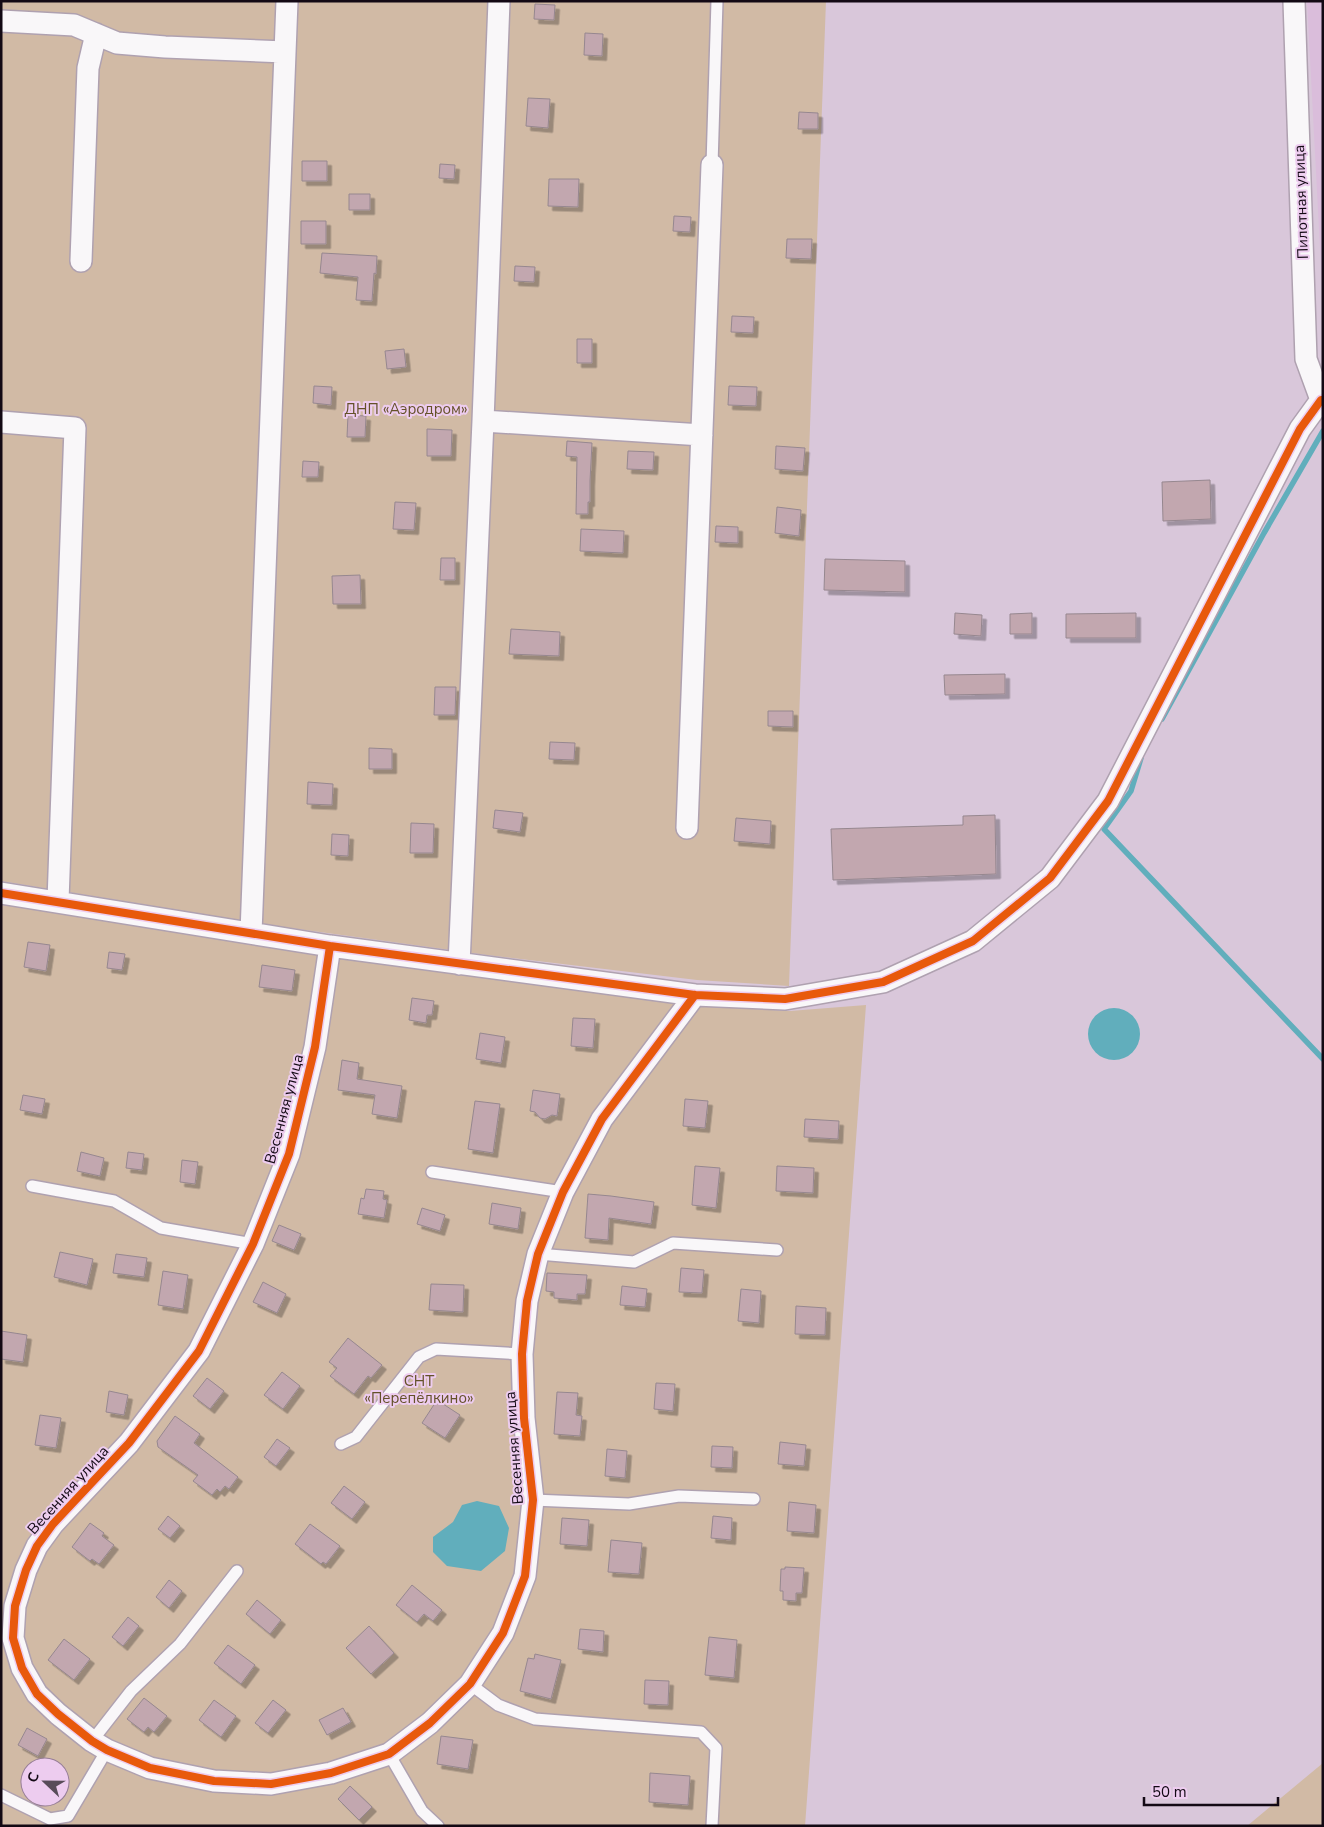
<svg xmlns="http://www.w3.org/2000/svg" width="1324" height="1827" font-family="'Nunito Sans',sans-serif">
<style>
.built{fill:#dabddb}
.green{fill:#d1baa5;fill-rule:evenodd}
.water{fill:#61aebc}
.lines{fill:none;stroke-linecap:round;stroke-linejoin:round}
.stream{stroke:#61aebc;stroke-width:5.5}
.building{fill:#c2a7af;stroke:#96878f;filter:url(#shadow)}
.service-casing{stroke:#afa1b0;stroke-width:14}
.minor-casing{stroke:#afa1b0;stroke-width:24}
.service{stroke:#f9f7f9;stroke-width:11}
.minor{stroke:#f9f7f9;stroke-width:21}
.cycleway-casing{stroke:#edccef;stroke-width:11}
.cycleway{stroke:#e8590c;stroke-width:8}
.labels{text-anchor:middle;stroke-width:4;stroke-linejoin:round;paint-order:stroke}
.street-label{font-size:15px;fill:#130914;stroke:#edccef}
.park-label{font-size:15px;fill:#645129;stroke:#edccef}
</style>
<defs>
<filter id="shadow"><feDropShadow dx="4.5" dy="4.5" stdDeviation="0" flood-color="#0004"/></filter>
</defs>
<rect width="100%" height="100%" fill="#d9c7da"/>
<path class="built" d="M1307,1H1323V305Z"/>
<path class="green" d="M1,1H826L789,986L697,980L487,955L269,925L1,881Z
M1,903L702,1006L790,1011L866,1005L805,1826H1ZM30,1767H60V1797H30Z
M1323,1763V1826H1247Z"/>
<path class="water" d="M1088 1034a26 26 0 1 1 52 0a26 26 0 1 1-52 0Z
M477,1501L499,1506L509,1528L505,1551L481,1571L447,1566L433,1552V1537L453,1522L462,1505Z"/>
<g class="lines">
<path class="stream" d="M1162,719L1264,533L1323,431
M1141,758L1131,791L1104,829L1323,1059"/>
</g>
<path class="building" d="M535,4L555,5L554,20L534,19Z
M585,33L603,34L602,56L584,55Z
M528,98L550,99L548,128L526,126Z
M799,112L818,113V129H798Z
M302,161H327V181H302Z
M440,164L455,165L454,179L439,178Z
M549,179H579L578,207L548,206Z
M349,194H370V210H349Z
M674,216L691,217L690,232L673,231Z
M301,221H326V244H301Z
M787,239H812L811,259L786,258Z
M322,253L377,256L376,274L374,273L372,301L356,300L358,277L320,273Z
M515,266L535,267L534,282L514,281Z
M732,316L754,317L753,333L731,332Z
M577,339H592V363H577Z
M404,349L406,367L387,369L385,351Z
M314,386L332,387L331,405L313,403Z
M729,386L757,387L756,406L728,405Z
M348,415L366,416L365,437H347Z
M427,429L452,430L451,456H427Z
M567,441L592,443L590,481V502H588V514H576L577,457L566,456Z
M776,446L805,448L803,471L775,469Z
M628,451L654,452L653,470L627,469Z
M303,461L319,462L318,477H302Z
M1210,480L1211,519L1163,521L1162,482Z
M395,502L416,503L414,530L393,529Z
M777,507L801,510L799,536L775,533Z
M716,526L738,527V543L715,542Z
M581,529L624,531L623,553L580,551Z
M441,558H455V580H440Z
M825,559L905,561V592L824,590Z
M360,575L361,604H333L332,576Z
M955,613L982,615L981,636L954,634Z
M1032,613V634H1010V614Z
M1136,613V638H1066V614Z
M511,629L560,632L559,656L509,654Z
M1005,674V694L945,695L944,675Z
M435,687H456L455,715H434Z
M768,711H793V727L768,726Z
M550,742L575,743L574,760L549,759Z
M369,748L392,749V769H369Z
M308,782L333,784L332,805L307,804Z
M495,810L523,813L520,832L493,828Z
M995,815L996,874L833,880L831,829L963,825V816Z
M736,818L771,821L770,844L734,841Z
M411,823L434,824L433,853H410Z
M332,834L349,835L348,856L331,855Z
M28,942L50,945L46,971L24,967Z
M109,952L125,954L122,970L107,968Z
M262,965L295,970L292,991L259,987Z
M412,998L434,1001L432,1015H427L426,1023L409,1020Z
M573,1018L595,1019L593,1048L571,1046Z
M480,1033L505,1037L501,1063L476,1059Z
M342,1060L359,1063L357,1079L402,1086L397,1118L372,1114L375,1095L338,1090Z
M533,1090L560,1094L557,1116L552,1115L545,1119L540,1118L535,1112L530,1111Z
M23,1095L45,1099L42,1114L20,1110Z
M685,1099L708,1101L705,1128L683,1126Z
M475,1101L500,1104L493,1153L468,1149Z
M805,1119L839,1121L838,1139L804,1137Z
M81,1152L104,1158L100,1176L77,1171Z
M128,1152L144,1154L142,1170L126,1168Z
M182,1160L198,1162L195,1184L180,1182Z
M695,1166L720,1168L716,1208L692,1205Z
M777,1166L814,1168L813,1193L776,1191Z
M366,1189L384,1191L383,1199L387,1200L384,1218L358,1214L361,1198L364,1199Z
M588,1194L611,1196L654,1202L651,1224L609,1218L608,1240L585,1238Z
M492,1203L521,1208L518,1229L489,1224Z
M422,1208L445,1215L440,1231L417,1224Z
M279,1225L301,1234L294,1250L272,1241Z
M60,1252L93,1259L87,1285L54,1277Z
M116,1254L147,1258L144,1277L113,1273Z
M681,1268L704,1270L702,1293L679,1292Z
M163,1271L188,1275L183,1309L158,1305Z
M547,1273L587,1275L585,1294H577V1300L554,1298V1292L546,1291Z
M263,1282L286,1294L277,1313L253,1302Z
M431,1284L464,1285L463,1312L429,1310Z
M622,1286L647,1289L645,1307L620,1305Z
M741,1289L761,1291L759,1323L738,1321Z
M796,1306L826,1308L825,1335L795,1334Z
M1,1331L27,1335L23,1362L1,1359Z
M348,1338L382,1365L371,1378L368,1376L354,1394L330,1376L337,1368L329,1362Z
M282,1372L300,1386L283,1409L264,1395Z
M207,1378L224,1391L210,1409L193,1396Z
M656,1383L675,1384L673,1411L654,1409Z
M109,1391L128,1395L124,1415L106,1412Z
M557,1392L578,1393L576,1415L582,1416L580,1436L554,1434Z
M437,1400L460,1415L445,1438L422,1423Z
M40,1415L61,1418L56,1448L35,1445Z
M175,1416L200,1434L194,1443L238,1477L229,1489L225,1486L220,1492L217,1489L212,1495L193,1481L198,1475L158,1447L157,1441Z
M277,1439L290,1448L276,1466L264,1457Z
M780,1442L806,1445L804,1466L778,1464Z
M712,1446L733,1447L732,1468L711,1467Z
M607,1449L627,1451L625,1478L605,1476Z
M344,1486L365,1502L352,1519L331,1503Z
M789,1502L816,1505L814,1533L787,1531Z
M168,1516L180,1526L170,1538L158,1529Z
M713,1516L732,1518L731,1540L711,1538Z
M562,1518L589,1520L587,1546L560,1544Z
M90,1523L104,1533L102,1536L114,1545L99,1564L92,1559L90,1561L72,1547Z
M310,1524L340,1546L326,1564L323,1562L321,1564L295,1544Z
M611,1540L642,1543L639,1574L608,1572Z
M785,1567L804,1568L802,1593H796V1601L783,1600V1591H780L781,1569H785Z
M169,1580L182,1591L169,1608L156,1597Z
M412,1585L442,1610L433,1621L424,1614L417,1622L396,1605Z
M257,1600L281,1620L270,1634L246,1614Z
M128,1617L139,1626L123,1646L112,1637Z
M369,1626L394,1653L371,1674L346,1648Z
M580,1629L604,1631L603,1652L578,1649Z
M709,1637L737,1640L734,1678L705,1675Z
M64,1639L90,1659L74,1680L48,1660Z
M228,1645L255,1665L241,1684L214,1663Z
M535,1654L561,1660L551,1699L520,1691L528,1658L534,1659Z
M645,1680L669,1681L668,1705L644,1704Z
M144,1698L167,1716L154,1732L148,1727L144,1732L127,1719Z
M214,1700L236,1716L221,1737L199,1720Z
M273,1700L286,1710L268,1733L255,1723Z
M343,1708L351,1722L327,1735L319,1720Z
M27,1728L47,1739L38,1756L18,1745Z
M441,1736L473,1740L468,1769L437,1764Z
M650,1773L690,1776L688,1805L649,1802Z
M350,1786L372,1807L359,1820L338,1799Z"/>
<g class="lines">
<defs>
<path id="service" d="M712,165L717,1
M432,1172L563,1192
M32,1186L114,1201L161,1228L253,1244
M538,1254L634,1262L673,1243L777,1250
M341,1444L356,1437L419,1357L436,1349L522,1354
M533,1500L629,1504L679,1496L754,1499
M470,1684L498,1705L535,1719L701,1732L716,1748L712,1826
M92,1741L131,1691L180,1644L237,1571
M389,1754L422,1811L438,1826
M1,1795L50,1819L68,1816L107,1750"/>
<path id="minor" d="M1294,1L1306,359L1321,400
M1,21L74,25L117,43L165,47L285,52
M81,261L88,68L96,34
M483,421L702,435
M1,422L75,428L58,901
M687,828L712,165
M1,893L330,946L695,995L785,999L883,982L973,941L1050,878L1108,801L1300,429L1321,400
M251,933L287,1
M330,946L315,1047L289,1154L253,1244L199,1351L129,1443L53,1524L37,1546L26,1570L15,1606L13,1638L22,1668L37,1694L58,1714L92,1741L107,1750L150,1768L214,1781L271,1784L331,1773L389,1754L430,1723L470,1684L503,1633L525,1576L533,1500L524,1418L522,1354L527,1301L538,1254L563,1192L602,1119L695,995
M459,964L483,421L499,1"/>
</defs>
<use href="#service" class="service-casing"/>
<use href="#minor" class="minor-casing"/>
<use href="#service" class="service"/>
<use href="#minor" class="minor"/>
<defs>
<path id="cycleway" d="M1,893L330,946L695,995L785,999L883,982L973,941L1050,878L1108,801L1300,429L1321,400H1323
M330,946L315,1047L289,1154L253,1244L199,1351L129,1443L53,1524L37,1546L26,1570L15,1606L13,1638L22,1668L37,1694L58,1714L92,1741L107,1750L150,1768L214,1781L271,1784L331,1773L389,1754L430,1723L470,1684L503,1633L525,1576L533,1500L524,1418L522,1354L527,1301L538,1254L563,1192L602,1119L695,995"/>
</defs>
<use href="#cycleway" class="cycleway-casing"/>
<use href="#cycleway" class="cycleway"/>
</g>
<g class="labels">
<g class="street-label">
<text transform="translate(1301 202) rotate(-92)" y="5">Пилотная улица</text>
<text transform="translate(284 1109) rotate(-75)" y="5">Весенняя улица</text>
<text transform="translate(514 1448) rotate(-94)" y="5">Весенняя улица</text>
<text transform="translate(68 1490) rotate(-48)" y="5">Весенняя улица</text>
</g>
<g class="park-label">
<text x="406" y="414">ДНП «Аэродром»</text>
<text x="419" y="1386">СНТ<tspan x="419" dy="17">«Перепёлкино»</tspan></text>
</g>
</g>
<rect width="1324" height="1827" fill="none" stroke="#130914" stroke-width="5"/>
<g transform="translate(45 1782) rotate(292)"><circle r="24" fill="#edccef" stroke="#967e97"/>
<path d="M0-4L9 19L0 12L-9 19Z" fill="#584c59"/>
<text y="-8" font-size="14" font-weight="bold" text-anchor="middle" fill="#130914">С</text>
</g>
<path d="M1144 1797v8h134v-8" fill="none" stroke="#130914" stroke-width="2.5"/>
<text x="1152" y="1797" font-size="15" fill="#130914" stroke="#edccef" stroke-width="4" paint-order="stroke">50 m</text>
</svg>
